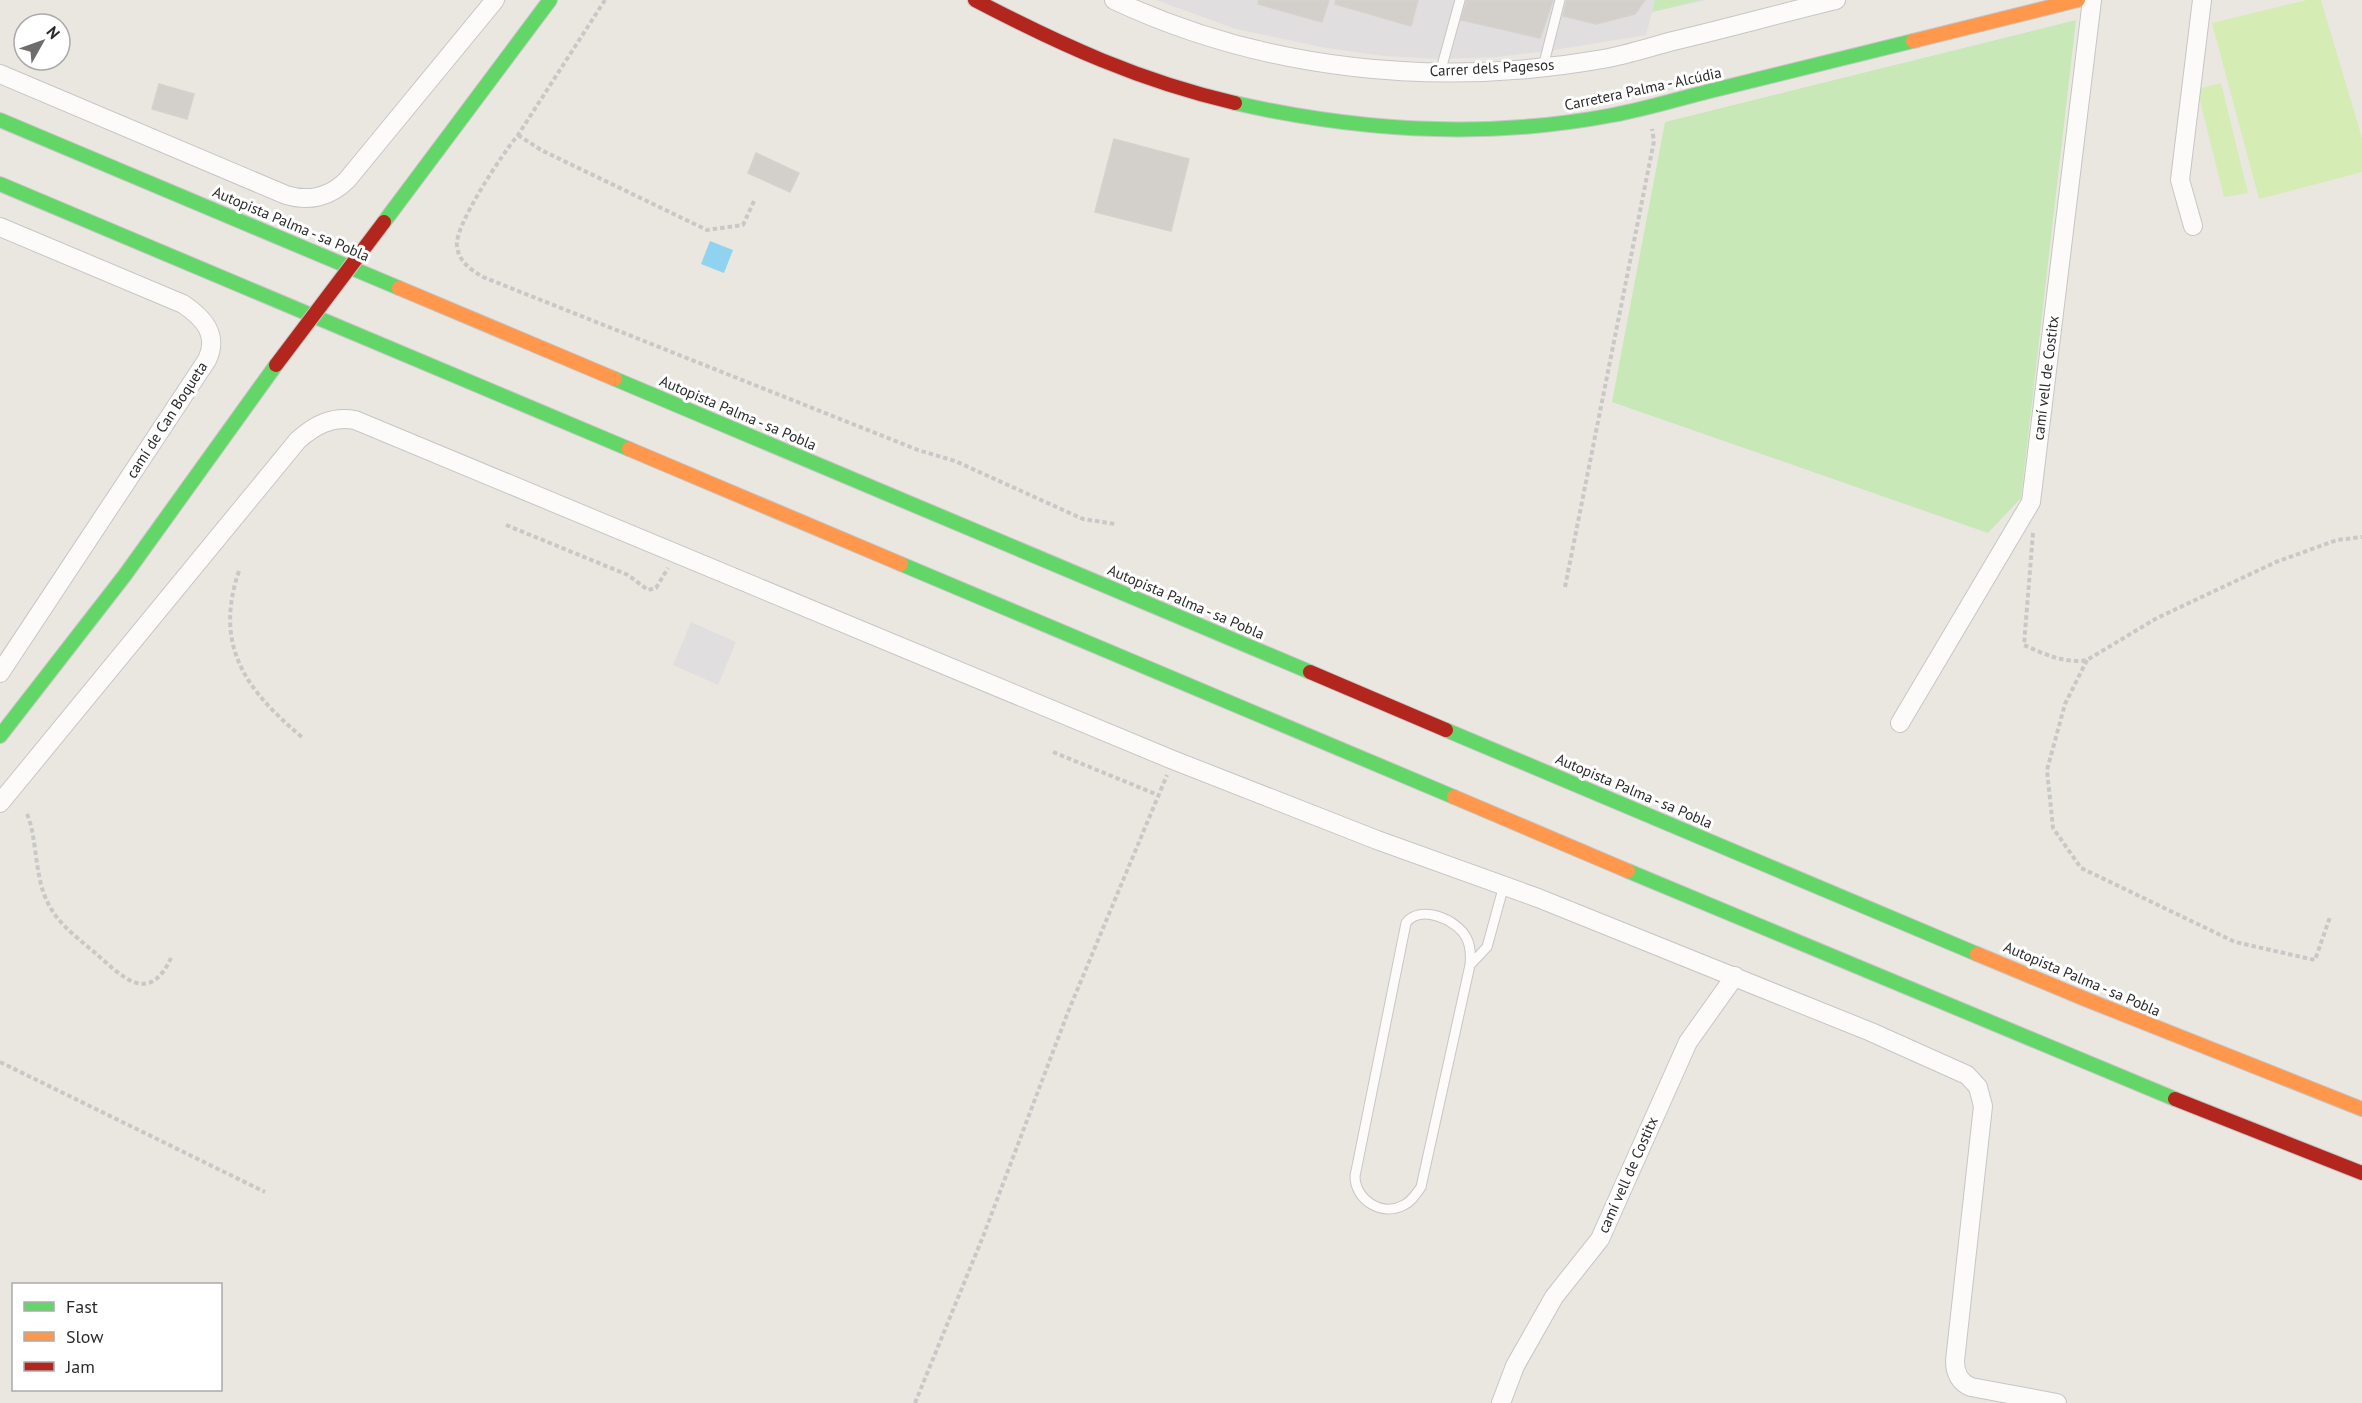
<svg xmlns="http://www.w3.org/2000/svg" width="2362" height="1403" font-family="'PT Sans',sans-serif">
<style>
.industrial{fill:#e1dee0}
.green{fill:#c8e8b7}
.pitch{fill:#d5ecb4}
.water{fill:#8fd3f0}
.building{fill:#d3d0cc;stroke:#d5d2cd;stroke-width:1.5}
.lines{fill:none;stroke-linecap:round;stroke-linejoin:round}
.lane-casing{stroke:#c7c6c6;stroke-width:11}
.street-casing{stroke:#c7c6c6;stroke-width:20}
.fast-casing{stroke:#c7c6c6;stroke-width:16}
.slow-casing{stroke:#c7c6c6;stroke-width:16}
.jam-casing{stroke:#c7c6c6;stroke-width:16}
.path{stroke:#c8c8c7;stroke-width:4;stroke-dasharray:4.5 3;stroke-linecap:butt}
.lane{stroke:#fcfbfa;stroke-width:9}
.street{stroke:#fcfbfa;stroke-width:18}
.fast{stroke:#63d668;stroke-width:14}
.slow{stroke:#ff974d;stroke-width:14}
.jam{stroke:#b3261e;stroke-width:14}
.jam-bridge-casing{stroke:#c7c6c6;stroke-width:16;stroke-linecap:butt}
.jam-bridge{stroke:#b3261e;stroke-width:14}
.labels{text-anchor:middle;stroke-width:6;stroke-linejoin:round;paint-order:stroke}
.street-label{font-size:15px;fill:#2b2b2b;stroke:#fff}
</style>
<rect width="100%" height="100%" fill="#eae7e1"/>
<path class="industrial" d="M1156,0H1707L1652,12L1646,35L1554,50L1497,57L1440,59L1384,56L1326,48L1236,29Z
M691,622L736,642L718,685L673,665Z"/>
<path class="green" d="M1655,0H1700L1652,12Z
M2076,20L2021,498L1988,533L1612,402L1665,122Z"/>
<path class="pitch" d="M2307,0H2321L2362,138V172L2259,199L2212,23Z
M2221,83L2248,193L2224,197L2197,89Z"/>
<path class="water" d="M710,241L733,250L724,273L701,264Z"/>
<path class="building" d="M1259,0H1329L1322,22L1258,4Z
M1336,0H1418L1411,26L1335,4Z
M1467,0H1553L1540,38L1461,20Z
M1567,0H1645L1635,14L1596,24L1563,16Z
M159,84L194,94L187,119L152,109Z
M1114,139L1189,159L1171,231L1095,212Z
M756,153L799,173L790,192L748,173Z"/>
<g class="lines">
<defs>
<path id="lane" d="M1543,67L1560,0
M1440,73L1460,0
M1470,965C1471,955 1471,946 1466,937C1456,919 1420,904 1406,923L1355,1176C1355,1200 1382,1217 1404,1205C1412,1201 1416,1194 1421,1187L1470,965L1487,947L1504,885"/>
<path id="street" d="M1114,0C1265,71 1439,88 1603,59C1626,55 1650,47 1673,41C1728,28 1782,13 1836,0
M0,74L286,195C309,202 330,197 347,180L495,0
M2193,226L2180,180L2202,0
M0,227L183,304C204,318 219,335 207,360L0,673
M1900,723L2031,502L2092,0
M0,803L298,440C315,425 332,416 355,420L1173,760L1377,840L1538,898L1871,1032L1967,1075L1978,1087L1983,1106L1955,1361C1955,1373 1960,1383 1971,1387L2057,1403
M1501,1403L1515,1366L1554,1297L1600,1239L1688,1042L1735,976"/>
<path id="fast" d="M1235,103C1358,131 1488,139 1613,115C1646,109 1678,99 1710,91C1778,74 1845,58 1913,41
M0,120L399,288
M0,184L629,449
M384,222L550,0
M615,379L1310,672
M901,564L1454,797
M1446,730L1977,954
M0,736L125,575L276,365
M1628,871L2175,1099"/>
<path id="slow" d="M1913,41L2078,0
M399,288L615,379
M629,449L901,564
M1454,797L1628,871
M1977,954L2085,999L2362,1109"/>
<path id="jam" d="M975,0C1061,45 1140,81 1235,103
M1310,672L1446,730
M2175,1099L2362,1173"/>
</defs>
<use href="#lane" class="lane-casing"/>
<use href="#street" class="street-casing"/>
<use href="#fast" class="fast-casing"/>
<use href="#slow" class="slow-casing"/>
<use href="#jam" class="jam-casing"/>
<path class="path" d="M605,0L518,135C503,153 454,226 457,246C459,262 470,269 483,277L918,450L955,461L1083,519L1115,524
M518,135L541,150L707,230L743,225L754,201
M506,525L628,575L648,590L656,588L668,568
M2033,533L2024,645C2044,654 2065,664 2087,660L2157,618L2276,562L2337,540L2362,537
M239,571C213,647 247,691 303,738
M1565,587L1654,141L1652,129
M2087,660L2065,704L2047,770L2053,828L2081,868L2235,942L2315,960L2330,917
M1053,752L1158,795
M27,814C36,834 35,870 44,894C54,921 73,934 94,952C121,975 148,1007 171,958
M0,1062L265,1192
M915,1403L984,1234L1068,1012L1167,775"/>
<use href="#lane" class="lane"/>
<use href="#street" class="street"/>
<use href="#fast" class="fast"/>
<use href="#slow" class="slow"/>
<use href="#jam" class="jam"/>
<defs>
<path id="jam-bridge" d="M276,365L384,222"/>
</defs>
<use href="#jam-bridge" class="jam-bridge-casing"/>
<use href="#jam-bridge" class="jam-bridge"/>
</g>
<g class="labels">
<g class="street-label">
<text transform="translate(1492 68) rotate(-3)" y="5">Carrer dels Pagesos</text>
<text transform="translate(1643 89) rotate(-12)" y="5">Carretera Palma - Alcúdia</text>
<text transform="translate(291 224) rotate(23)" y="5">Autopista Palma - sa Pobla</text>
<text transform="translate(2046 378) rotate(-83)" y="5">camí vell de Costitx</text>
<text transform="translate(738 413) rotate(23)" y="5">Autopista Palma - sa Pobla</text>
<text transform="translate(167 420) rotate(-57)" y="5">camí de Can Boqueta</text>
<text transform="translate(1186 602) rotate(23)" y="5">Autopista Palma - sa Pobla</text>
<text transform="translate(1634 791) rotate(23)" y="5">Autopista Palma - sa Pobla</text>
<text transform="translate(2082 979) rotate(23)" y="5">Autopista Palma - sa Pobla</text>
<text transform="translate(1628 1175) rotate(-66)" y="5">camí vell de Costitx</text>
</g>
</g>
<rect x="12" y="1283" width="210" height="108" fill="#ffffff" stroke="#aaaaaa" stroke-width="1.5"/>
<rect x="24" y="1302" width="30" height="9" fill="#63d668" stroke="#aaaaaa" stroke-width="1.5"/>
<text x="66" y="1313" font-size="18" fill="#2b2b2b">Fast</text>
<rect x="24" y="1332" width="30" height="9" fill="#ff974d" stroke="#aaaaaa" stroke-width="1.5"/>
<text x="66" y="1343" font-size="18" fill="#2b2b2b">Slow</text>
<rect x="24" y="1362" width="30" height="9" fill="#b3261e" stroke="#aaaaaa" stroke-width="1.5"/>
<text x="66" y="1373" font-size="18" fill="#2b2b2b">Jam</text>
<g transform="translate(42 42) rotate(50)"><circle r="28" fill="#ffffff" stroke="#aaaaaa" stroke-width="1.5"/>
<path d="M0-4.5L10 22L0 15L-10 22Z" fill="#6e6d6b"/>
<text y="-9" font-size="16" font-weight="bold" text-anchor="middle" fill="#2b2b2b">N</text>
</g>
</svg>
